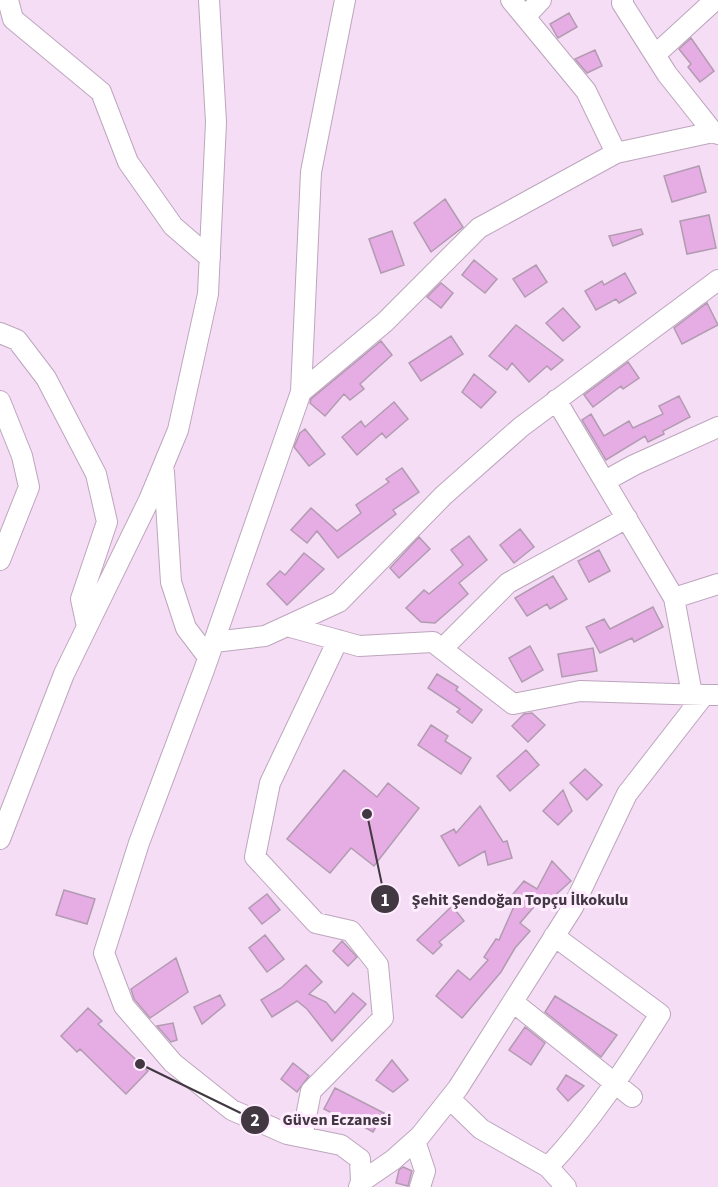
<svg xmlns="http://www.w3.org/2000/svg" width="718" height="1187" font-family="'Source Sans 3',sans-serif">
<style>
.building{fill:#e5ade3;stroke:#b29bb1;stroke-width:1.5}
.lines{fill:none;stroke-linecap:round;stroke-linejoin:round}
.minor-casing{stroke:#bda6bd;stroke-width:22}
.minor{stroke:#fff;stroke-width:20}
.leader{fill:none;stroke:#413841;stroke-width:2}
.callout-dot{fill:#413841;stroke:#ffecff;stroke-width:2}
.mark-label{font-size:18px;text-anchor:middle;font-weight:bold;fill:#fff}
.callout-label{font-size:16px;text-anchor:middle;font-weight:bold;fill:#413841;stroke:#ffecff;stroke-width:6;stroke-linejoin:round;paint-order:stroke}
</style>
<rect width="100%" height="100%" fill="#f4ddf5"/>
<path class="building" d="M569,13L577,27L558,38L550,24Z
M691,38L714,71L700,82L688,67L691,64L679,49Z
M595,50L602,66L587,73L575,59Z
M699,166L706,192L672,202L664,176Z
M445,199L463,227L431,252L414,223Z
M709,215L716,248L687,254L680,221Z
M641,229L643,234L613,246L609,236Z
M392,231L404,265L381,273L369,239Z
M474,260L497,279L485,293L462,275Z
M536,265L547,282L525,297L513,279Z
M625,273L636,293L619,303L616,299L596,310L585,291L602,281L604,285Z
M441,283L453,293L441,308L427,297Z
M707,303L718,325L682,344L674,328Z
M563,308L580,327L563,341L546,323Z
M516,325L563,360L551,370L547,366L529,382L512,363L507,370L489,356Z
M451,336L463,354L421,381L409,363Z
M381,341L392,355L360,384L364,389L350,400L344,394L325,416L310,403L311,399Z
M628,362L639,378L623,389L621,386L593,407L584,395Z
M474,374L496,392L481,408L462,392Z
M679,396L690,417L663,431L664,434L648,442L645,436L606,460L582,420L591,414L604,436L629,421L633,428L663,414L659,406Z
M394,402L408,419L386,438L382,433L357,455L342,437L361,421L365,427Z
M305,429L325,454L309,466L294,447L300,433Z
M402,468L419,492L393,510L396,514L338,558L317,531L307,543L291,530L311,508L337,531L361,513L356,505L389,482L386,479Z
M520,529L534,547L514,563L500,545Z
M469,536L487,560L459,583L468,594L435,623L421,622L406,608L424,590L429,594L463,565L451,550Z
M419,537L430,549L399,578L390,568Z
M599,550L610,571L589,582L578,561Z
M304,553L324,569L287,605L267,584L280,571L285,575Z
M553,576L567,599L550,609L547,604L527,616L515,598Z
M653,607L663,627L634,642L632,638L600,653L586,627L604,619L610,629Z
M530,646L543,670L522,682L509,658Z
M593,648L597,671L562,677L558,654Z
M437,674L458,687L456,690L482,710L472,723L457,712L460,709L428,688Z
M532,713L545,725L528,742L512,726L524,714Z
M431,725L448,736L445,741L471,758L461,774L418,745Z
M526,750L539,765L510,791L497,776Z
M585,769L602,785L587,800L570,783Z
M344,770L377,797L388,783L419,808L374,866L351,848L330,873L287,839Z
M563,790L572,811L558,825L543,811Z
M480,806L503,842L507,841L512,858L488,865L485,851L459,866L441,836L454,829L456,833Z
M552,861L571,881L552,898L545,894L520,923L530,931L515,948L501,972L462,1018L436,996L458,970L470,980L488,960L484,957L496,939L499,940L515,904L509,899L524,881L537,889Z
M64,890L95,899L87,924L56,915Z
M267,894L280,910L262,924L249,908Z
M452,906L464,921L439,942L442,945L433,954L417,940Z
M265,935L284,959L267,972L249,948Z
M342,941L357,957L348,966L333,951Z
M176,958L188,992L150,1018L134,999L131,989Z
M306,965L322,982L309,994L326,1002L335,1013L353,993L366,1004L332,1041L307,1009L297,1001L272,1017L261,1000L281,988Z
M220,995L225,1005L202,1024L194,1007Z
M555,996L617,1035L601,1057L545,1012Z
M88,1008L102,1021L98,1024L148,1071L126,1094L80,1049L77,1052L61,1036Z
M173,1023L177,1040L171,1042L157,1026Z
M525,1027L545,1043L531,1065L509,1050Z
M392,1060L408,1080L393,1092L376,1080Z
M293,1063L309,1076L297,1092L281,1079Z
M566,1075L584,1086L568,1101L557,1089Z
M335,1088L384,1113L373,1132L345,1116L343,1119L324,1109Z
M403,1167L412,1171L408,1186L396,1183L399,1170Z"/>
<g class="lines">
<defs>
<path id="minor" d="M8,0L13,19L101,92L128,162L173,226L210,258
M345,0L311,172L301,392L204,670L139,843L104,953L124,1006L173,1063L232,1110L287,1134L341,1145L360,1159L361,1182
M511,0L586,91L616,153
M623,0L622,3L667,74L713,132
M525,17L541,0
M655,55L715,0
M0,333L17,340L46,378L96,474L107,522L81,599L87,627
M301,392L385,322L479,228L616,153L713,132L718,134
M556,400L674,598L692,694
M0,401L22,456L29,487L0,560
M164,472L171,582L186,628L208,657
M605,481L634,465L718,427
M674,598L718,584
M287,626L359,646L433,642L513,704L580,691L704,695
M214,642L265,636L339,602L444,495L521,427L718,280
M442,649L508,583L627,518
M0,839L64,674L149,500L178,430L208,294L216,122L209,0
M513,1002L632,1097
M450,1099L481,1129L548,1167L566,1187
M302,1137L311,1091L383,1018L378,965L351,931L316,923L255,857L270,783L338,640
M415,1141L425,1171L420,1187
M548,1167C592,1120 626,1068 660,1014L554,936
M359,1187L361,1182L393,1160L420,1136L458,1088L573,907L627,794L704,695H718"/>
</defs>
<use href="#minor" class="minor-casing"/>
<use href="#minor" class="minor"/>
</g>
<path class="leader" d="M367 814L385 899M140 1064L255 1120"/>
<g class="callout-dot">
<circle cx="367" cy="814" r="6"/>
<circle cx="140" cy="1064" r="6"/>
<circle cx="385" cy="899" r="15"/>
<circle cx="255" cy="1120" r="15"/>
</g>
<g class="mark-label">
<text x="385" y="906">1</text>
<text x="255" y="1126">2</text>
</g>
<g class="callout-label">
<text x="520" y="905">Şehit Şendoğan Topçu İlkokulu</text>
<text x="337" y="1125">Güven Eczanesi</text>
</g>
</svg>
